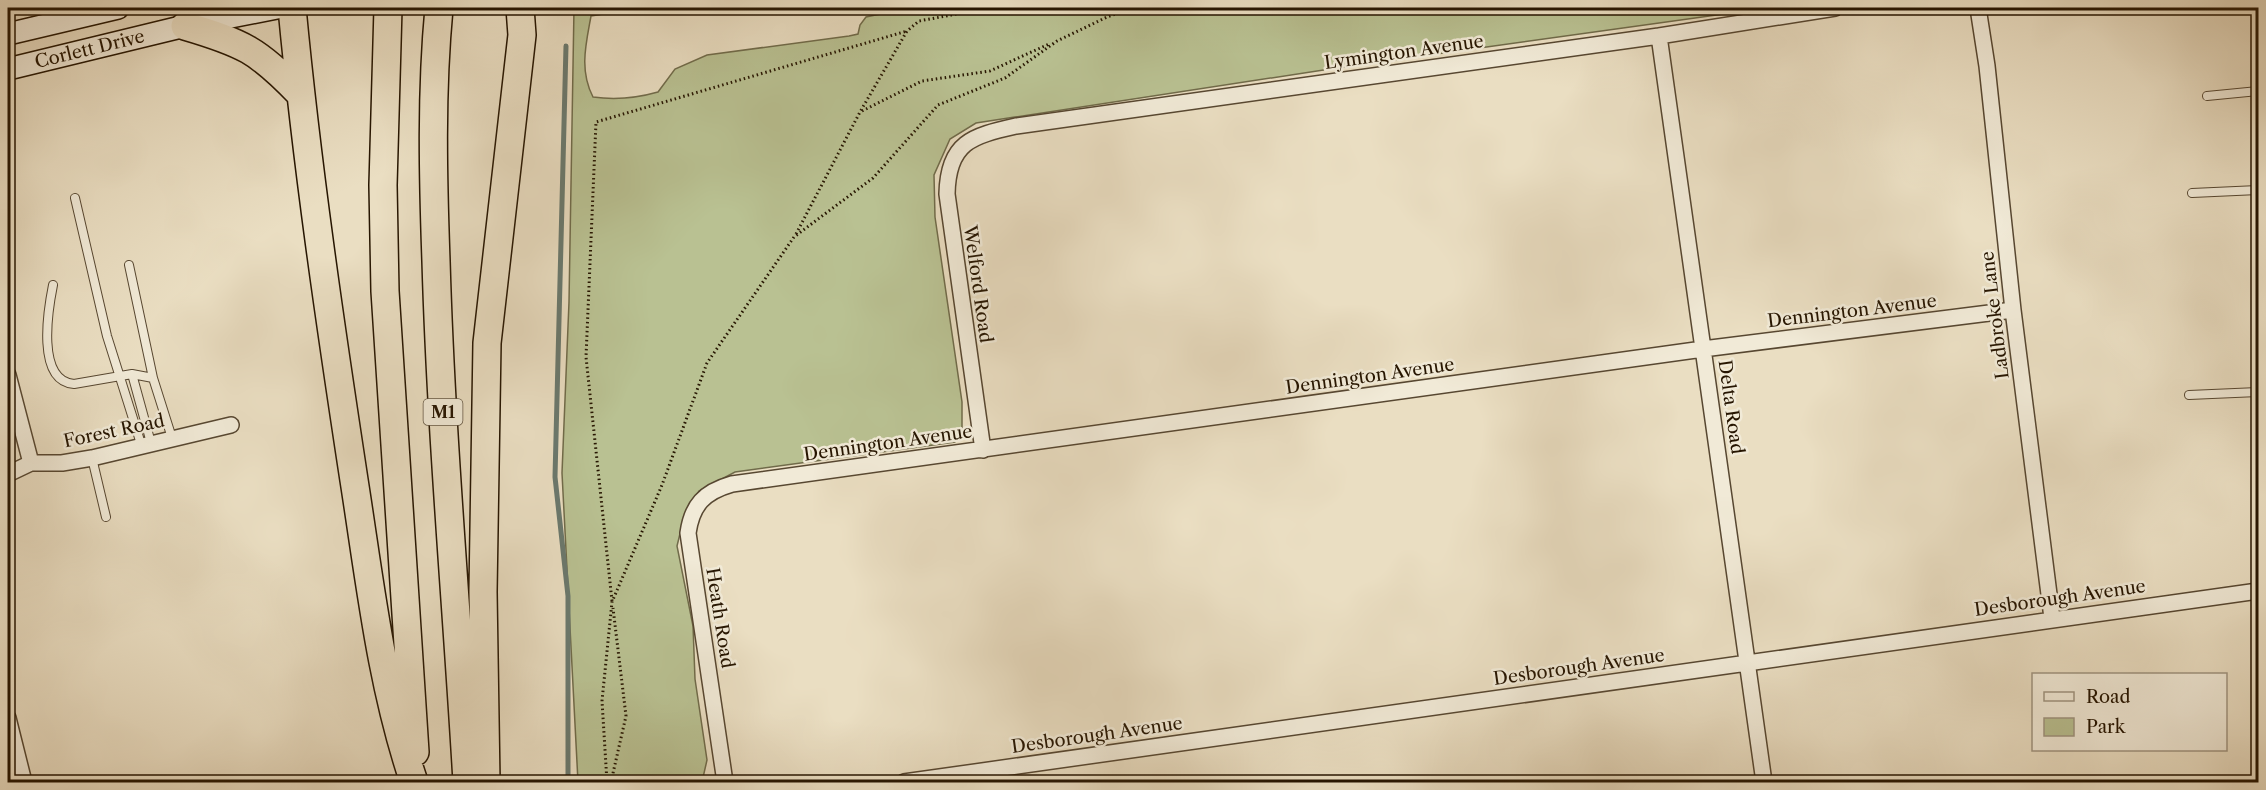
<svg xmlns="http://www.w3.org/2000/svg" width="2266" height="790" font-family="'Libre Caslon Text',serif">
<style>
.green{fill:#b9c192;stroke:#706b4a;stroke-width:1.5}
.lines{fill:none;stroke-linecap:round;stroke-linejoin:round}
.stream{stroke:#6a796e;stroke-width:5}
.service-casing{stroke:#574731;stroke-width:10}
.minor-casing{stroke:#574731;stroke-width:18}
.secondary-casing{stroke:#261501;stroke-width:24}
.motorway-casing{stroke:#261501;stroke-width:30}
.path{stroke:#261501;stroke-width:3;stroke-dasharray:1.5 3;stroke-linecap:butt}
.service{stroke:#f1ead7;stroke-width:8}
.minor{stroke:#f1ead7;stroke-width:15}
.secondary{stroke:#f1ead7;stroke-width:21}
.motorway{stroke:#eadec2;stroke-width:27}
.labels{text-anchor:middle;stroke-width:5;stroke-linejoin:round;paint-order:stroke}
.shield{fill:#f1ead7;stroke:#635541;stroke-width:1.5}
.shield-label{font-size:16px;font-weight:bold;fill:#261501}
.street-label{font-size:18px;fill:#261501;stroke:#f1ead7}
</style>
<rect width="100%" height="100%" fill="#eadec2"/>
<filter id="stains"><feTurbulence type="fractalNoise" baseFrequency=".00333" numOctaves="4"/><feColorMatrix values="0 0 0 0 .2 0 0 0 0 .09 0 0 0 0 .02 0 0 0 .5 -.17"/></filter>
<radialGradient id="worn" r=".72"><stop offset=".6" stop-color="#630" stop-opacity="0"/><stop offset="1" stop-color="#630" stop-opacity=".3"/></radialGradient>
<path class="green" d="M574,8H640L591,16C586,44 579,70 593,97C615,100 637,98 658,92L675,69L707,55L849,36L858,34L860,25L866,17L909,8H1767L1343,67L976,123L950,139L934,175L935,217L962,402V431L955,442L735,472L699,491L684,517L677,546L693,626L695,679L707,760L702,782H578L562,473L569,302Z"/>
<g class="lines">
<path class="stream" d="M566,46L555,477L568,596V782"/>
<defs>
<path id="service" d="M2207,96L2258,91
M2192,193L2258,190
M75,198L107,336L141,444
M129,265L153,378
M53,285C48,310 36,381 74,384L132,374L153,378L172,438
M132,374L151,443
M2189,395L2258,392
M92,458L106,517"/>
<path id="minor" d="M1978,8L1987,66L2013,310L2052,618
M1659,36L1764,782
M8,375L31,463
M983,450L947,194C948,142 972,136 1016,126L1659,36L1835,8
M8,474L31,463H62L92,458L231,425
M8,718L24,782
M725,782L688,533C692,505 704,492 732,484L1703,349L2013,310
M904,782L2258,591"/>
<g id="secondary">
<path d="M8,34L118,8"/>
<path id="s1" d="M8,69L185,26L277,8"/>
</g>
<path id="motorway" d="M292,8C307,166 330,323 354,480C370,582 381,685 414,782
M388,8L383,185L385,291L415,752
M439,8C431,92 433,177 436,261C441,435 457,609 467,782
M185,26C243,43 258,50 300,94
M486,782L483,592L487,343L522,35L520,8"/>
</defs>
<use href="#service" class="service-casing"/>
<use href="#minor" class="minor-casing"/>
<use href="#secondary" class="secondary-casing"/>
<use href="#motorway" class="motorway-casing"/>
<path class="path" d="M862,111L922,81L990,71L1049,44
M796,234L860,112L907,31L919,21L989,8
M612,601L586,357L596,122L907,31
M607,782L602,701L612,602L662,485L707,363L794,237L873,178L938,105L1005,78L1057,41L1107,17L1134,8
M611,782L626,716L613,608"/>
<use href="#service" class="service"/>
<use href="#minor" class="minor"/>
<use href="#secondary" class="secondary"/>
<use href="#motorway" class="motorway"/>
</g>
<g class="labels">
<rect class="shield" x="423.5" y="399" width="39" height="26" rx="4.5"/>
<g class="shield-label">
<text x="443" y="418">M1</text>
</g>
<g class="street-label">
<text dy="6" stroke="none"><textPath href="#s1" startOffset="84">Corlett Drive</textPath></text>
<text transform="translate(1404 52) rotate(-8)" y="6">Lymington Avenue</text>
<text transform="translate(978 284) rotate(82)" y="6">Welford Road</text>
<text transform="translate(1852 311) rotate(-7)" y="6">Dennington Avenue</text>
<text transform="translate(1995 315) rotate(-97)" y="6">Ladbroke Lane</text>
<text transform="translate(1370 376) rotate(-8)" y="6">Dennington Avenue</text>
<text transform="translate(1731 407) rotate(82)" y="6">Delta Road</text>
<text transform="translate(114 431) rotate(-12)" y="6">Forest Road</text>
<text transform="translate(888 443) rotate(-8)" y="6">Dennington Avenue</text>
<text transform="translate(2060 598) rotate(-8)" y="6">Desborough Avenue</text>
<text transform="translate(720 618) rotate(81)" y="6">Heath Road</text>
<text transform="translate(1579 667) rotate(-8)" y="6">Desborough Avenue</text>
<text transform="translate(1097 735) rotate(-8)" y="6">Desborough Avenue</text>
</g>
</g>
<rect width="2266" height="790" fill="none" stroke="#eadec2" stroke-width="30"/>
<rect x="9" y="9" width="2248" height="772" fill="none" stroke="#261501" stroke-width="3"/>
<rect x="15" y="15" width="2236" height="760" fill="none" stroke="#261501" stroke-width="1.5"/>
<rect x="2032" y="673" width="195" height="78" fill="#f1ead7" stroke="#a09581" stroke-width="1.5"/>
<rect x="2044" y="692" width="30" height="9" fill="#f1ead7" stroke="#a09581" stroke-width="1.5"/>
<text x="2086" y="703" font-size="18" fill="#261501">Road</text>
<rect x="2044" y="718" width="30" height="18" fill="#b9c192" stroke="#a09581" stroke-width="1.5"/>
<text x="2086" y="733" font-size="18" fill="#261501">Park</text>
<rect width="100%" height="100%" filter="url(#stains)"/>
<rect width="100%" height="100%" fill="url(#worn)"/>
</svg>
